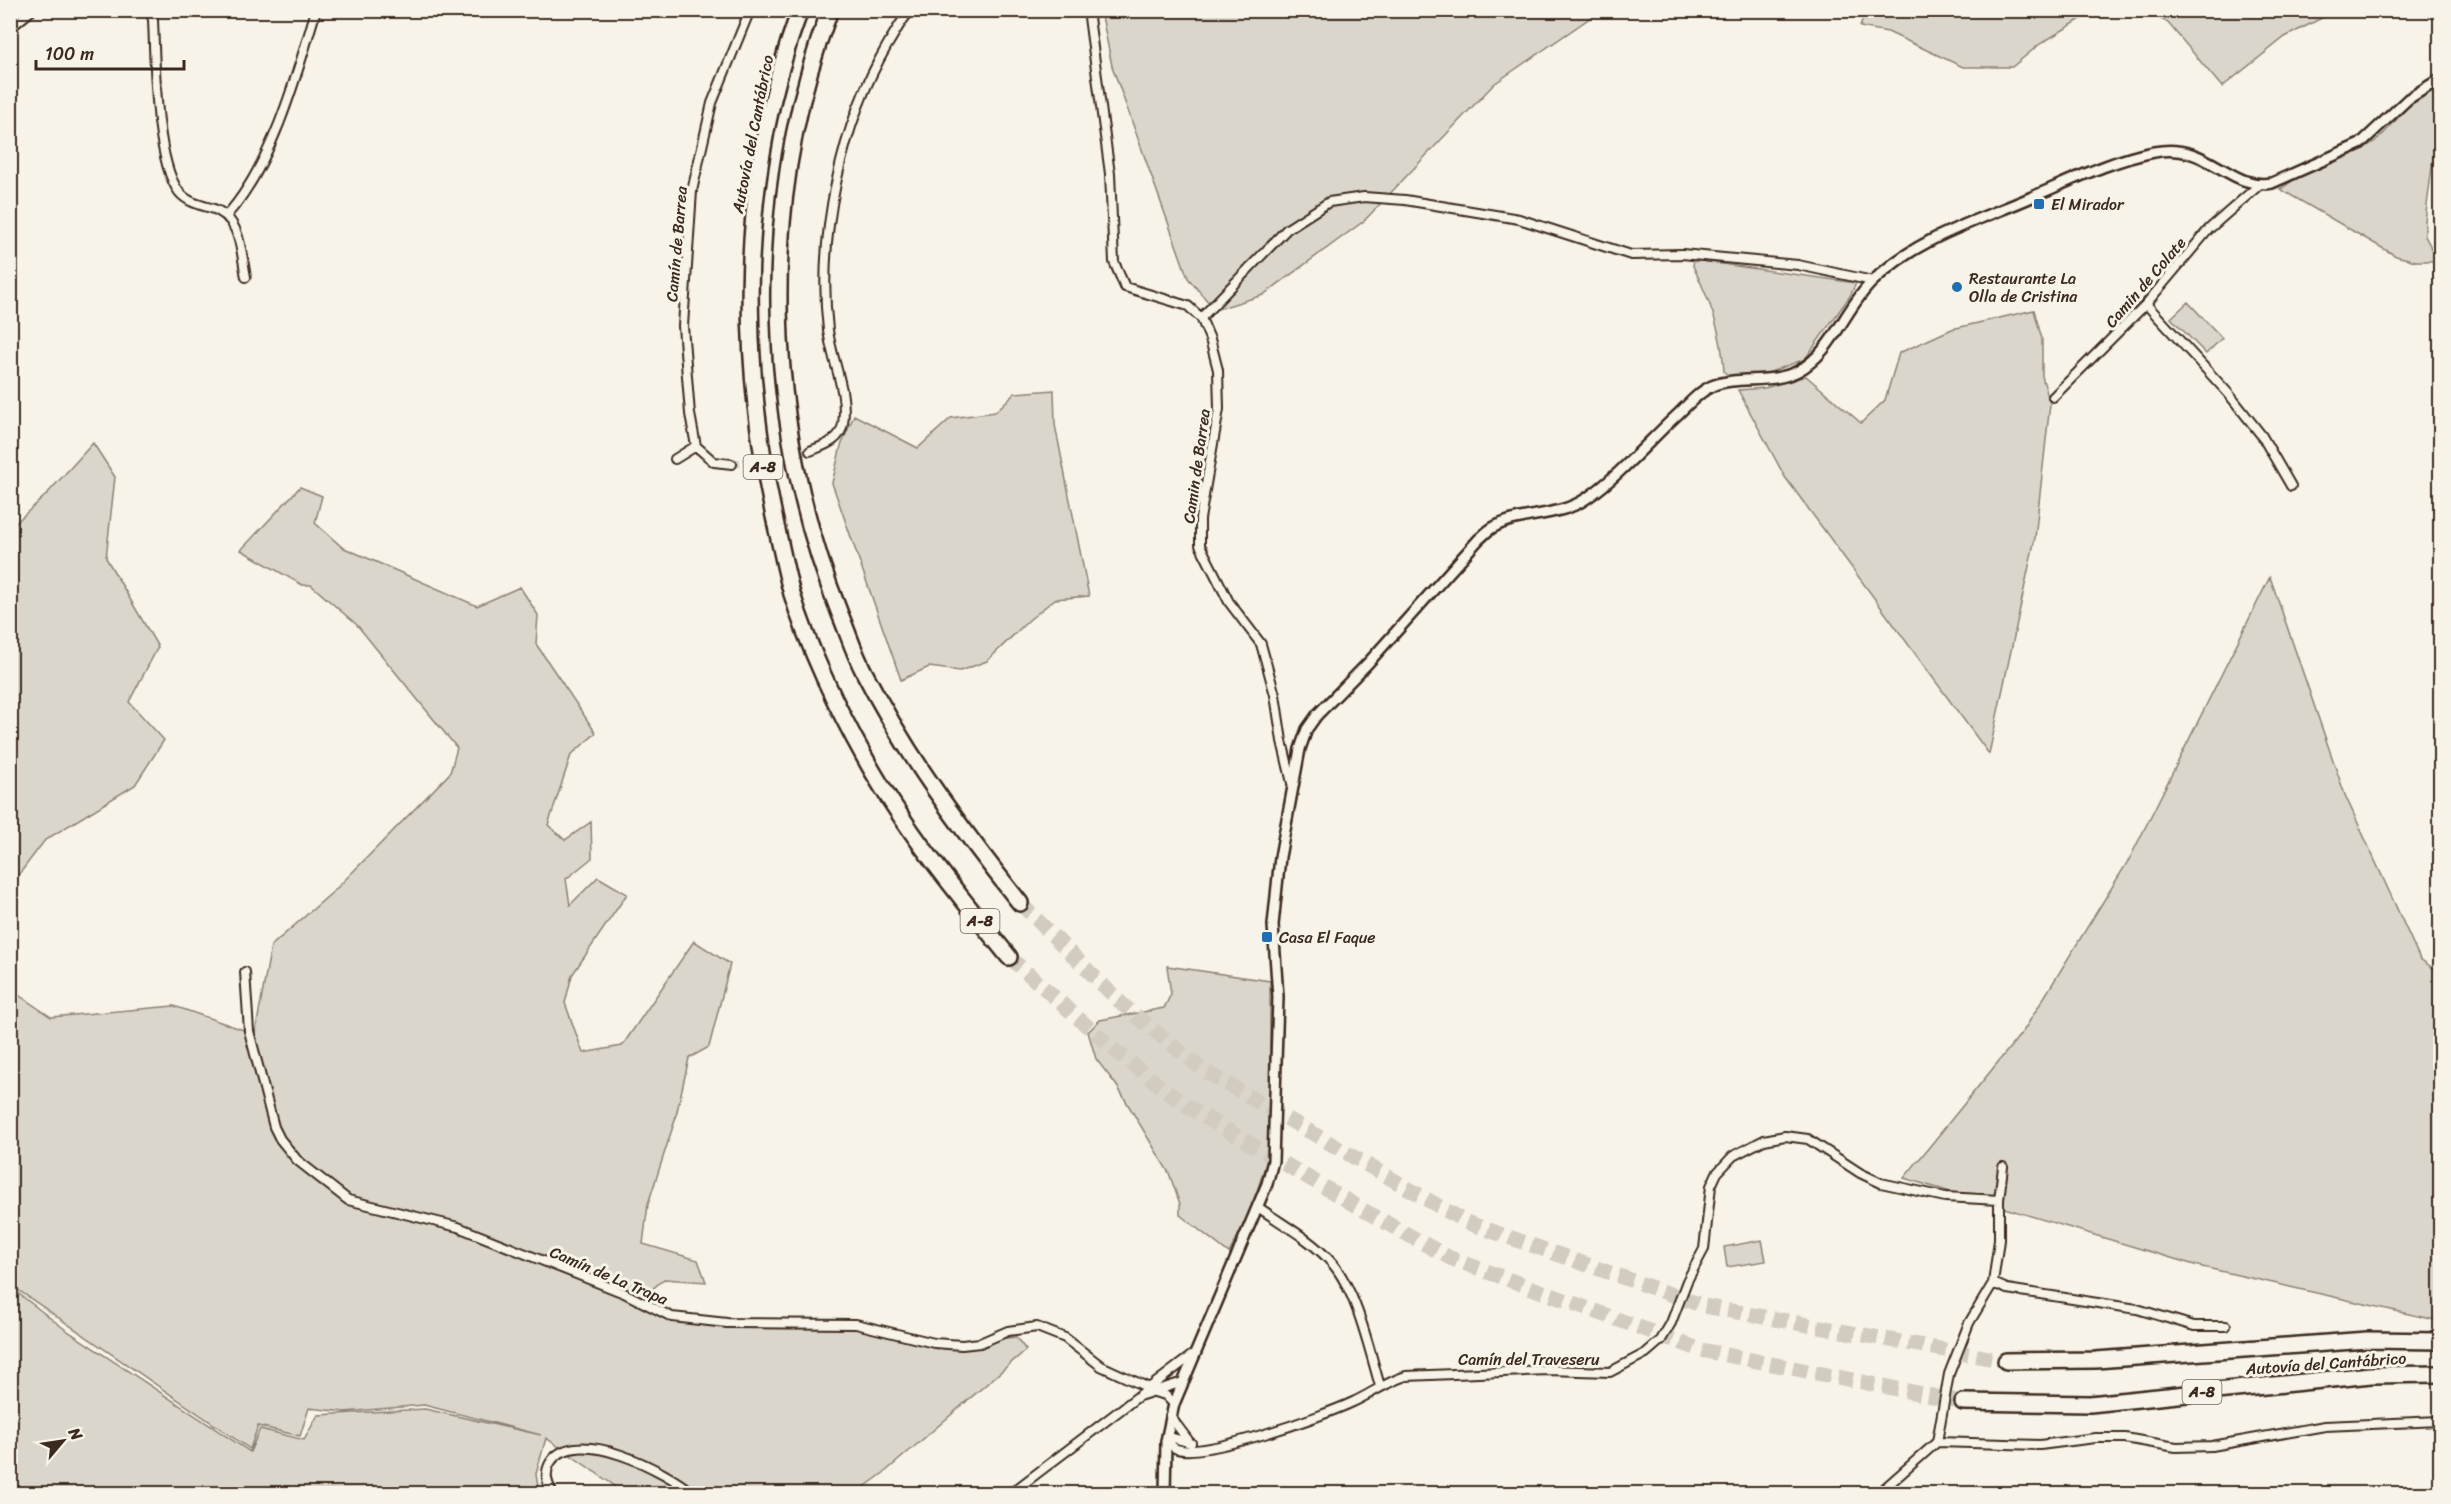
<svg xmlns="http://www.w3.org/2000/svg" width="2451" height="1504" font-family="Sriracha,sans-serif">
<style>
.green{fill:#dbd6cb;stroke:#8b8074;stroke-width:1.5}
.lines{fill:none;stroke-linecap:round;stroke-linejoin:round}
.minor-tunnel{stroke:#d1cbc0;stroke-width:8;stroke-dasharray:8 4;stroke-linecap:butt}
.motorway-tunnel{stroke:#d1cbc0;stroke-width:15;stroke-dasharray:15 8;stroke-linecap:butt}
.minor-casing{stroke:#3b2a1e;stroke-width:12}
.tertiary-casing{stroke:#3b2a1e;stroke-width:14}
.motorway-casing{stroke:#3b2a1e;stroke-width:20}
.minor{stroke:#f7f3e8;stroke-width:8}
.tertiary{stroke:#f7f3e8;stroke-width:9}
.motorway{stroke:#f7f3e8;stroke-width:15}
.poi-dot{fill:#1f6fb2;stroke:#f7f3e8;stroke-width:2}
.labels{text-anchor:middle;stroke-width:6;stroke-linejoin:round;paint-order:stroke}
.shield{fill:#f7f3e8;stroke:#73665b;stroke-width:1.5}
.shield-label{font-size:15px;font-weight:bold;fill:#3b2a1e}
.street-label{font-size:16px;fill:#3b2a1e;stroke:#f7f3e8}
.poi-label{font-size:16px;fill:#3b2a1e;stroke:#f7f3e8;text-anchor:start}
</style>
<rect width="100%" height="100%" fill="#f7f3e8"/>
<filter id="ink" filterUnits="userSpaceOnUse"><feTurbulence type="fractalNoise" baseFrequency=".0167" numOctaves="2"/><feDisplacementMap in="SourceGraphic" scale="12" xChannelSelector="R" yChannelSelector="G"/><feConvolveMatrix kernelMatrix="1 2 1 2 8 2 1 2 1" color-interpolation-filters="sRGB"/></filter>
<g filter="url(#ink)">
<path class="green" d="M1866,10H2094V11L2040,44L2012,67H1963L1888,32L1860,27Z
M1101,11H1600L1494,84L1364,221L1263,295L1215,310L1188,278L1112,66Z
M2147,11L2335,10V11L2285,37L2222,87L2168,23Z
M2436,88L2440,104L2425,221V236L2437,258L2434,261H2416L2396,256L2280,189C2292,182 2303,173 2315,167C2335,158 2356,155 2374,142C2396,126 2408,97 2436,88Z
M1694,260L1856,283L1850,296L1805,359L1768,373L1729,376L1724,372C1722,332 1710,301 1693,266Z
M2188,302L2222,338L2206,354L2171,318Z
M2034,310L2042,339V376L2050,404L2035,538L1989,754L1785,477L1738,390L1765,388L1806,376L1861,423L1885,400L1899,353L1952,329Z
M1054,390L1055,425L1089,596L1055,599L1029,620L987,661L960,671L929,667L901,680L832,483L841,446L854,415L918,448L951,418L995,412L1015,393Z
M93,443L115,477L106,558L158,647L129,702L164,740L135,785L45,840L11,885V527L46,495Z
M300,487L322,496L315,523L342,547L477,606L520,587L538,615L536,644L596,733L571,755L548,825L565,840L591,822L592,858L566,879L570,905L598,877L627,894L572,975L565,1003L583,1053L622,1046L694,941L730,964L709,1047L689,1058L675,1120L648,1204L643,1244L698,1260L706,1282L664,1279L641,1299L672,1318L847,1326L935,1346L1016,1337L1026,1350L885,1472L856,1493H619L612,1484L546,1438L536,1474L539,1493H11L10,1287L66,1330L250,1452L260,1429L304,1440L318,1415L425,1409L541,1435L424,1405L345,1412L309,1408L300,1436L258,1426L250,1449L11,1285V990L51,1017L174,1006L255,1034L271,946L335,890L450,773L457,748L357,625L311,585H302L241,550Z
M2270,577L2345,795L2420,959L2440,973V1321L2198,1266L1904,1178L2024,1030L2130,858Z
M1167,966L1270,981V1103L1267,1160L1250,1213L1229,1253L1180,1215V1204L1169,1173L1117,1086L1096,1059L1088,1032L1100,1020L1164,1008L1171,994Z
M1762,1240L1766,1261L1727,1267L1724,1247Z"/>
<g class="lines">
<path class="minor-tunnel" d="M732,464L810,451"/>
<path class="motorway-tunnel" d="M1020,903L1123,1005L1203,1070L1466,1222L1704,1306L2006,1361
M1009,957L1113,1049L1183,1104L1365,1211L1450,1258L1701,1350L1963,1402"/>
<defs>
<path id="minor" d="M150,10L153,20C155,61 155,160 179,192C187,202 200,205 211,208C241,216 241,252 246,277
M1088,10L1110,174L1114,262L1125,287L1188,306L1201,318L1210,339L1218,370L1219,409L1200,519V545L1229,602L1261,644L1275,695L1282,741L1292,783
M10,28L32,10
M227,215C272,165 297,75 316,10
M2146,304L2228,393L2262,436L2291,486
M1201,318L1287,229L1329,202L1364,197L1405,200L1519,219L1631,255L1682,254L1798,265L1873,281
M2053,397L2146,304L2209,229L2258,186
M810,451C825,445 840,441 843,424C848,391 832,362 828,330C817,237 841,124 888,44C895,33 901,20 911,10
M675,459L696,446
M732,464L714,462L696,446L690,414L683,326L692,191L712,103L750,10
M245,972L249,1031L274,1127L280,1139L297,1160L348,1200L458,1227L624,1293L672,1317L727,1323L856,1324L934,1343L962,1345L980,1343L1008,1331L1037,1327L1065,1338L1101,1366L1147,1387
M1258,1207C1282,1224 1312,1240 1332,1263C1357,1292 1369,1349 1380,1386
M1993,1283L2007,1289L2137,1309L2194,1326H2226
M1154,1392L1165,1395L1174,1404
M1139,1396L1183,1382
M1170,1416L1188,1440
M1937,1442L2040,1445L2095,1438H2125L2176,1447L2212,1446L2325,1426L2440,1421
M1191,1443L1173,1438L1166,1441C1170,1444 1173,1448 1177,1449C1205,1458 1323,1416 1353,1402C1371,1394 1386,1382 1406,1376L1548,1370L1610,1372L1646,1353L1661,1340L1671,1323L1687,1281L1704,1249L1711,1186L1717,1173L1733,1156L1764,1140L1785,1136L1808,1139L1860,1173L1881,1183L1945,1197L1999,1200
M553,1494C547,1483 544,1474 550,1463C574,1423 667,1471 693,1494
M1010,1494L1195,1353
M1878,1494L1937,1442L1949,1374L1969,1323L1993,1283L1999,1240V1200L2003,1167"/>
<path id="tertiary" d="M1165,1494L1166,1441L1174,1404L1267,1184L1273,1161L1278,997L1273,925L1280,857L1300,749L1307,729L1317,715L1368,663L1479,539C1484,535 1488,530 1494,527C1521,512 1559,518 1587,498C1619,476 1647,443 1676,416C1687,406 1698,392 1712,386C1738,375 1771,385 1798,371C1833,352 1845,308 1872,282C1916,238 1977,221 2032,197C2072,180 2112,160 2154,152C2209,141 2229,191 2272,183L2360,144L2408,99L2440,79"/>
<path id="motorway" d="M800,10C738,177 738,358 777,530C782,551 786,573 792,594C808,647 838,710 865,758C905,830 957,893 1009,957
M830,10C757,202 764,425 840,614C848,633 854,653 864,672C908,758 960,827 1020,903
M2006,1361L2096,1360L2367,1340L2440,1341
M1963,1402L2090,1404L2371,1375L2440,1374"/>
</defs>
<use href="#minor" class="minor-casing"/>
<use href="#tertiary" class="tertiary-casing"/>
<use href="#motorway" class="motorway-casing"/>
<use href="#minor" class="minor"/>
<use href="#tertiary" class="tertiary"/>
<use href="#motorway" class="motorway"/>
</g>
</g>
<g class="poi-dot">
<rect x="2033" y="198" width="12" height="12" rx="3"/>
<circle cx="1957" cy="287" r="6"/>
<rect x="1261" y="931" width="12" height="12" rx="3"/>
</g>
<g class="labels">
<g class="shield">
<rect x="743.5" y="455" width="39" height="24" rx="4.5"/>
<rect x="960.5" y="909" width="39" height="24" rx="4.5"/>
<rect x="2182.5" y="1380" width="39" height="24" rx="4.5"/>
</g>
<g class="shield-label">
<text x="763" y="472">A-8</text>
<text x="980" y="926">A-8</text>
<text x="2202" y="1397">A-8</text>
</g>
<g class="street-label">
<text transform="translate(752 134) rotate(-79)" y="6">Autovía del Cantábrico</text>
<text transform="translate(676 244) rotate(-85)" y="6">Camín de Barrea</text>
<text transform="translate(2145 282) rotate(-49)" y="6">Camin de Colate</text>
<text transform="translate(1196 466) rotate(-82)" y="6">Camin de Barrea</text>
<text transform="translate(609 1275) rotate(23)" y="6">Camín de La Trapa</text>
<text x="1529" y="1365">Camín del Traveseru</text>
<text transform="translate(2326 1363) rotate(-4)" y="6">Autovía del Cantábrico</text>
</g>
<g class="poi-label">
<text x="2051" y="210">El Mirador</text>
<text x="1969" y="284">Restaurante La<tspan x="1969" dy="18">Olla de Cristina</tspan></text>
<text x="1279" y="943">Casa El Faque</text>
</g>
</g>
<rect width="2451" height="1504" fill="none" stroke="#f7f3e8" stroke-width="36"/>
<rect x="18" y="18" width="2415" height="1468" fill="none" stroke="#3b2a1e" stroke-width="2" filter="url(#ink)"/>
<g transform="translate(63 1441) rotate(61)" stroke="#f7f3e8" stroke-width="4.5" paint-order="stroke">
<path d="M0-4.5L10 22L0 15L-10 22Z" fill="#3b2a1e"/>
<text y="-9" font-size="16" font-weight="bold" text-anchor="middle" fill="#3b2a1e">N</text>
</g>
<path d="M36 60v9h148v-9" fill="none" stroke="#3b2a1e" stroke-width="3"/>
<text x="45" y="60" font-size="18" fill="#3b2a1e" stroke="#f7f3e8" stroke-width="4.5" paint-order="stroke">100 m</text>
</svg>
